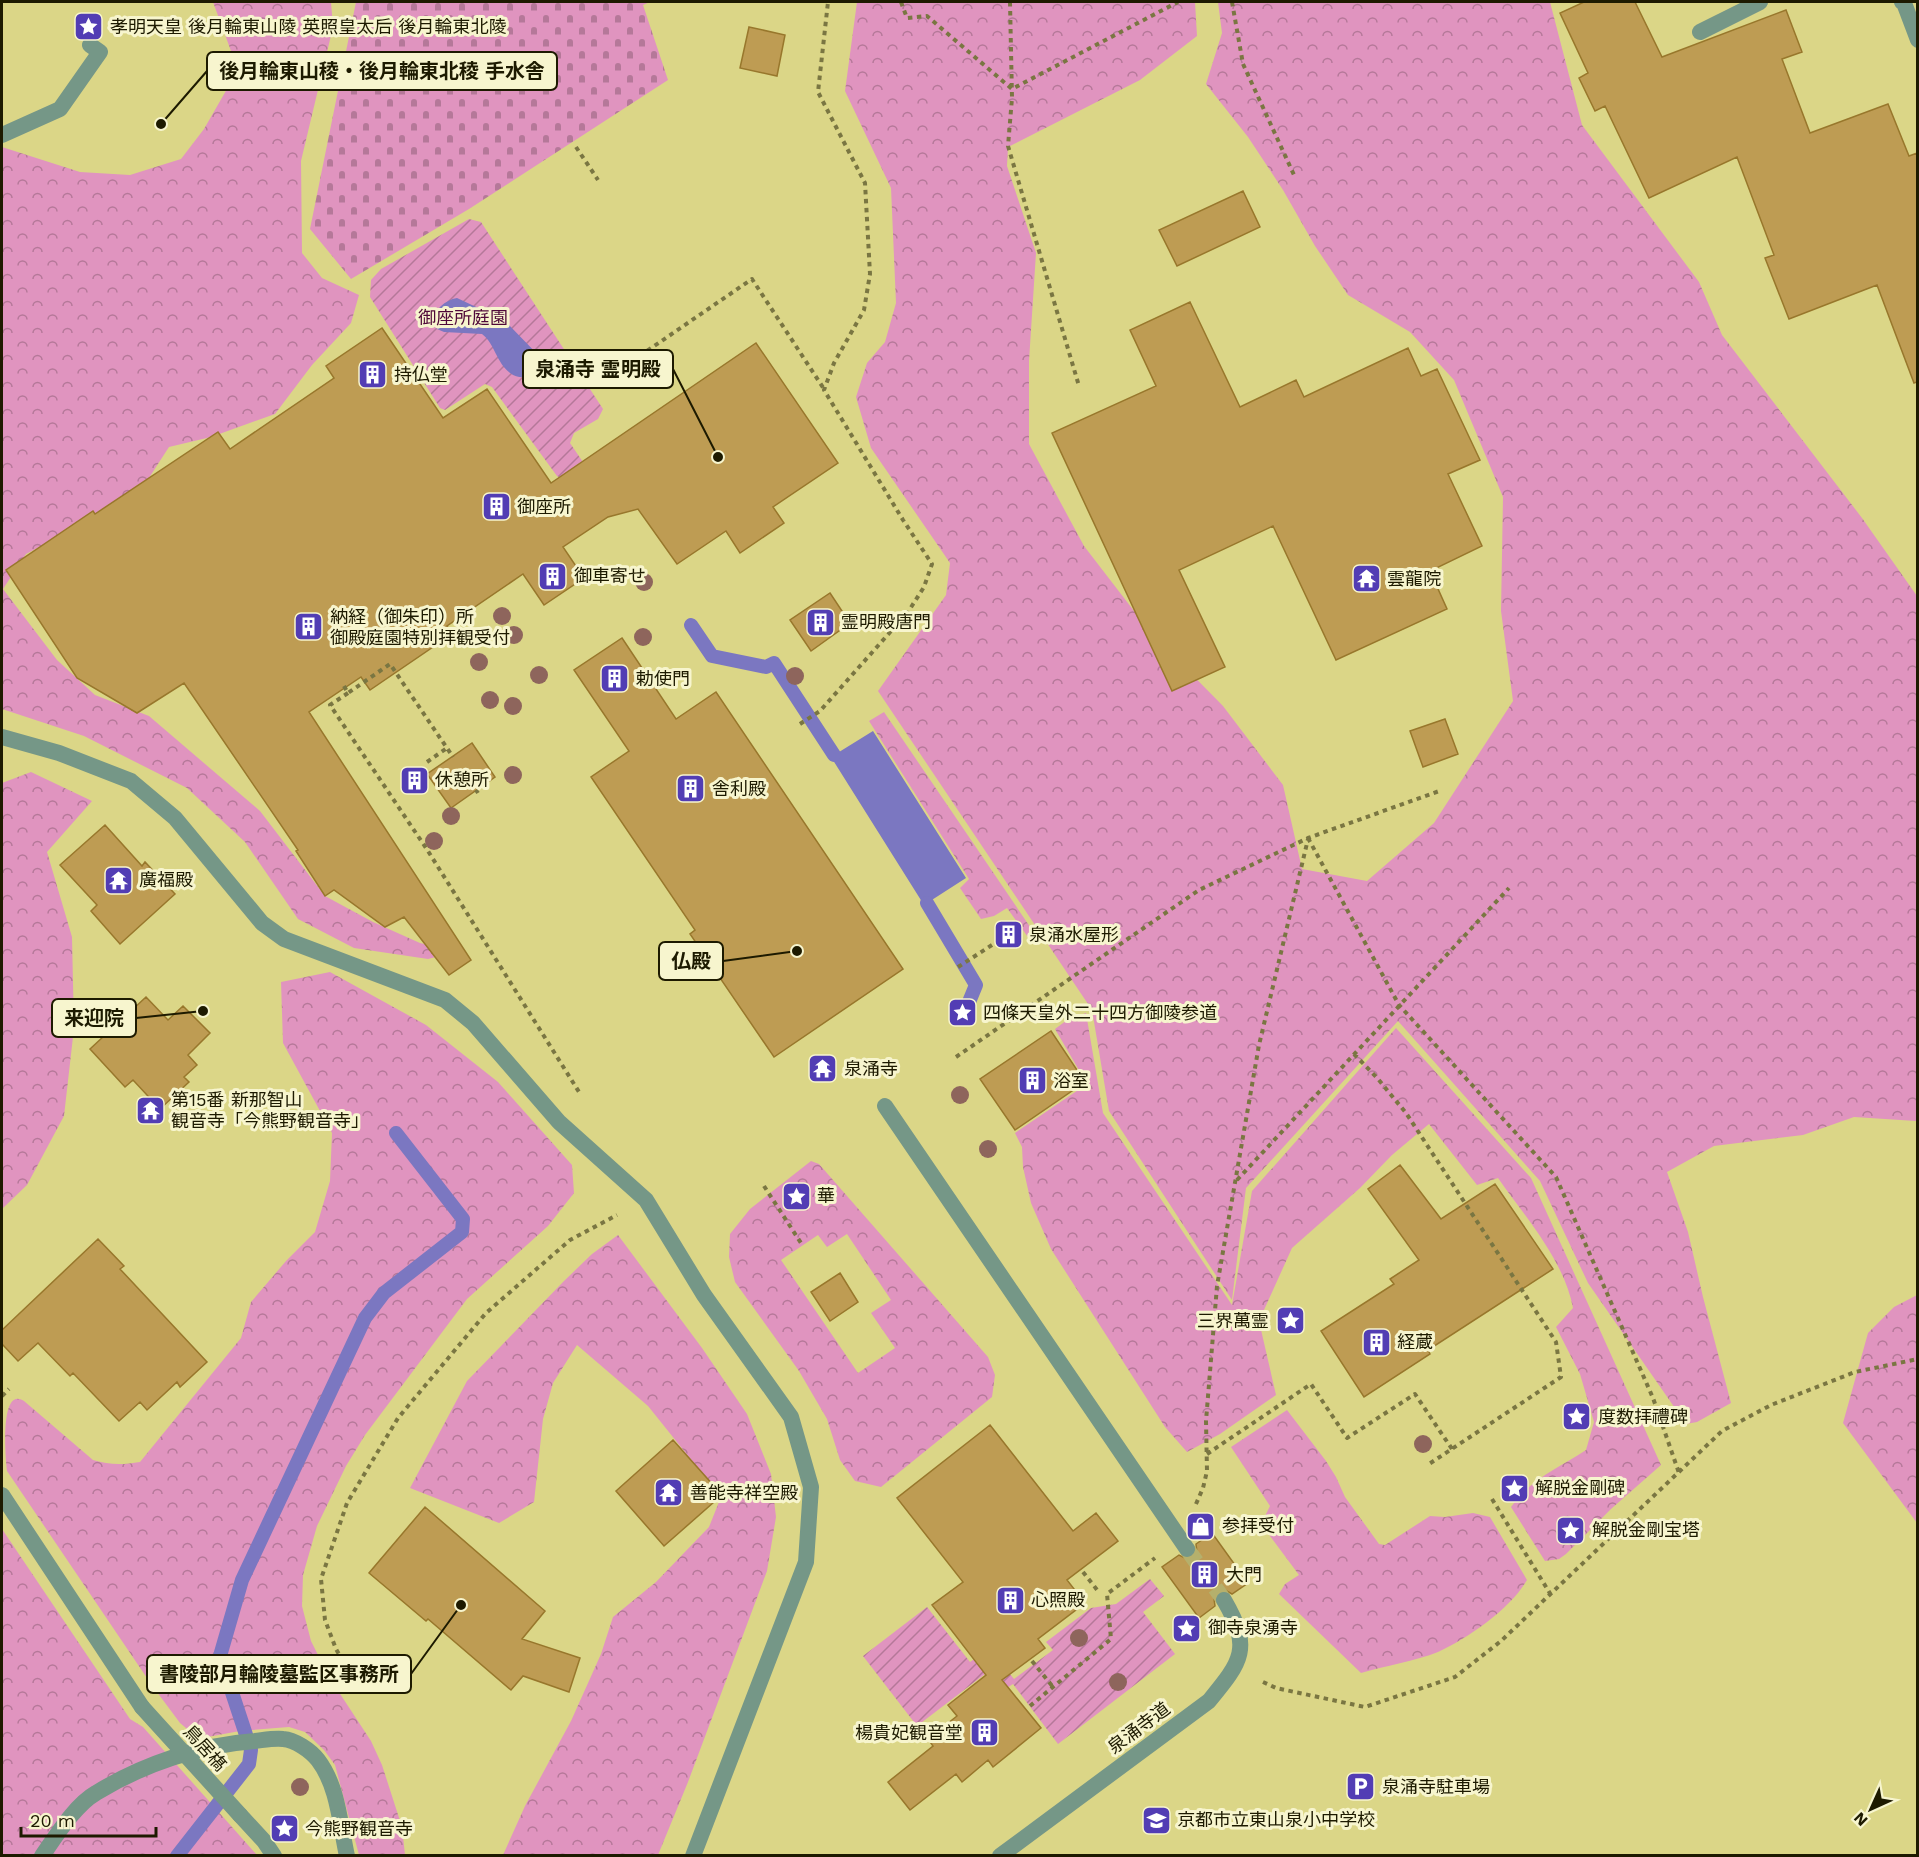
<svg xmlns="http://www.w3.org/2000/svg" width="1919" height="1857" font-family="'Work Sans','Noto Sans JP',sans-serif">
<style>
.forest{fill:url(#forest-crowns);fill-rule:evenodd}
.cemetery{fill:url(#cemetery-stones)}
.garden{fill:url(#garden-furrows)}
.water{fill:#7b77c1}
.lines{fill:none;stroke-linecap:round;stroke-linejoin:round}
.stream{stroke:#7b77c1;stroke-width:14}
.building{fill:#be9c53;stroke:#98772c;stroke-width:1.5}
.minor-tunnel{stroke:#b5b06c;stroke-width:16;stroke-dasharray:16 8;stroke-linecap:butt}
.path{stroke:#7a7642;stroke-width:4;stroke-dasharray:4.5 4.5;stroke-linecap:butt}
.service{stroke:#759787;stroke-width:16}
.minor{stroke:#759787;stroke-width:16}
.minor-bridge{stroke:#759787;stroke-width:16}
.tree{fill:#8e655c}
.labels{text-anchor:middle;stroke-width:6;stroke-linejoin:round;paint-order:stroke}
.poi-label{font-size:18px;fill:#1d1a00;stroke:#f7f5ce;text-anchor:start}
.park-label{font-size:18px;fill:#4f0839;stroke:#f7f5ce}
.street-label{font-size:18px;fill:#1d1a00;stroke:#f7f5ce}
.leader{fill:none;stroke:#1d1a00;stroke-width:2}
.callout-dot{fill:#1d1a00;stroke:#f7f5ce;stroke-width:2}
.callout{fill:#f7f5ce;stroke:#1d1a00;stroke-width:2}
.callout-label{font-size:20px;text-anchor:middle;font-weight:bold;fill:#1d1a00}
</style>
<defs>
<pattern id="forest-crowns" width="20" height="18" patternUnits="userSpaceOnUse" patternTransform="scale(1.5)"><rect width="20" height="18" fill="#e094bf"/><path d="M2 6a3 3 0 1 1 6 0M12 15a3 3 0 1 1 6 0" fill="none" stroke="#b57899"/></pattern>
<pattern id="cemetery-stones" width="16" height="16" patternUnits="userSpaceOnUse" patternTransform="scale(1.5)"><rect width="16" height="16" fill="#e094bf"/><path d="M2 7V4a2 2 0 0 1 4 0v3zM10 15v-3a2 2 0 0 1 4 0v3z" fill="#b57899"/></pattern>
<pattern id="garden-furrows" width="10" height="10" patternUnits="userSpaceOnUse" patternTransform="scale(1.5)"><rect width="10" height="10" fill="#e094bf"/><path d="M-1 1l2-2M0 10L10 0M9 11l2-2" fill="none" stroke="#b57899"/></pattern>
</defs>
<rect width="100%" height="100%" fill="#dbd687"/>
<path class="forest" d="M213,2H331L333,27L301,161L302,253L322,278L359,295L351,323L312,365L275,414L211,437L169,447L143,487L80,526L26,554L3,589L57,660L95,695L149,716L260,811L325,896L373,922L420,943L456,952L428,959L354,948L298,919L245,842L187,788L84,736L2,709V147L80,172L130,175L181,159L204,129L231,82V51Z
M857,2H1195L1197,36L1140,80L1008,147L1007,166L1036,253L1029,361V444L1084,546L1151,633L1223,706L1283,785L1302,869L1367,881L1434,823L1513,701L1501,611L1503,497L1454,380L1410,332L1348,295L1315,246L1283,190L1248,137L1206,84L1222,33L1218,2H1550L1582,125L1699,282L1722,335L1862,518L1917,596V1124L1916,1121L1854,1117L1803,1135L1714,1146L1667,1172L1688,1232L1703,1297L1731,1403L1697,1422L1686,1424L1588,1283L1540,1181L1398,1021L1246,1188L1232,1300L1109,1111L1092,1010L878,691L946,595L950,563L871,448L856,397L867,363L885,342L896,303L891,188L845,91Z
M884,712L1039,940L1033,944L1007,908L994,916L981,919L960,888L969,879L869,721Z
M31,772L92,801L47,852L72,937L74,1028L64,1116L27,1185L2,1209V783Z
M330,972L426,1025L498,1082L572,1165L574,1193L548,1226L467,1299L365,1435L346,1466L317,1526L303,1575L302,1606L311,1641L329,1677L371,1741L382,1765L402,1827L405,1855H359L335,1765L324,1750L305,1732L289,1727L240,1731L202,1738L193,1734L180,1723L151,1684L7,1471C5,1455 0,1385 24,1401L93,1460C109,1465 123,1465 140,1462L241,1338L251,1302L286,1261L315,1232L330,1181L332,1133L283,1043L281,982Z
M1086,1013L1103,1113L1232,1305L1252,1191L1396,1028L1531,1178L1661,1465L1611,1509L1566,1554L1559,1559L1545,1561L1511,1507C1532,1478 1557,1469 1586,1450L1594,1422L1580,1374L1556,1327L1573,1308C1564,1260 1526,1218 1498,1178L1477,1185L1429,1124L1392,1155L1360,1188L1292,1248L1259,1321L1276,1395L1220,1434L1187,1452L1165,1427L1051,1249L1031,1203L1023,1167L1022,1147L1015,1133L1087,1084L1055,1029L1067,1020Z
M811,1161L819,1164L988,1357L995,1375L992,1397L881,1487L855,1481L840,1460L827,1419L799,1371L735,1282L729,1257L730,1234L750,1209ZM847,1234L891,1300L871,1313L895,1348L858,1373L781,1260L818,1235L827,1247Z
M618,1235L702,1348L747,1414L771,1474L776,1517L767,1571L688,1782L658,1855H503L525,1806L571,1721L601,1654L613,1617L656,1582L709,1527L721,1497L648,1406L577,1345L553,1383L543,1419L534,1502L499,1523L410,1488L467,1381L564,1281L592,1254Z
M1917,1295V1523L1843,1423L1868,1333L1894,1307Z
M1287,1410L1326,1461L1336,1477L1345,1497L1379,1544L1385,1545L1430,1516L1445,1517L1473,1513L1490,1517L1527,1580C1510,1609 1468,1638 1438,1652C1416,1661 1384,1666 1361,1673L1279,1594L1285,1584L1299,1575L1261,1524L1270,1506L1231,1447Z
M2,1529L130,1719L143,1727L257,1855H2Z"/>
<path class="cemetery" d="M356,2H650L643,5L668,80L469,209L351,279L310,229Z"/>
<path class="garden" d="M469,219L481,222L603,409L598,419L574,433L570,443L587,468L564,480L557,476L492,387L485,384L445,410L440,408L370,297L371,280L381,269Z
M1150,1579L1164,1596L1143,1612L1175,1654L1058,1744L1013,1684L999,1693L985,1674L917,1726L863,1656L927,1607L970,1662L980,1655L1001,1663L1014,1679L1053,1650L1046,1642L1091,1608L1116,1604Z"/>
<path class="water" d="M457,298L504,320L541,358C540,374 524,383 510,373C496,362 495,344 482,334L444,332L437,329L432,321C434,310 445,300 457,298Z
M873,731L966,878L924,905L831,757Z"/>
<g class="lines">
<path class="stream" d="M691,625L712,656L766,667L774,663L834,755
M927,903L976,985L969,1002
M177,1856L249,1764L251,1750L220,1656L242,1580L365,1318L384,1293L462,1232L463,1219L396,1133"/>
</g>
<path class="building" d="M1584,2H1635L1662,57L1786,10L1802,52L1782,59L1810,133L1888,104L1909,156L1917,153V382L1914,383L1877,285L1789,319L1765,258L1774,255L1737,157L1649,198L1605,106L1595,111L1579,78L1588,73L1560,13Z
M749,27L785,35L777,76L740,68Z
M1243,191L1260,227L1177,266L1159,230Z
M1190,302L1240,407L1296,380L1304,397L1408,348L1421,376L1437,369L1480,460L1448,474L1482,546L1430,571L1447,609L1336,660L1273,526L1179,570L1225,667L1172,691L1052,433L1156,386L1130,330Z
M382,328L443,418L487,389L551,483L756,343L838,463L773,507L784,523L740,553L726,531L677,564L638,509L608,517L563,547L584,578L544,605L523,574L447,626L452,634L370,690L361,677L309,712L471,960L449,975L404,917L385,927L334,890L325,896L296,851L298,850L184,683L137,713L77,678L6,570L93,511L95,514L218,432L230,449L334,378L326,366Z
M830,593L850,623L811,651L790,620Z
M622,638L676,719L716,692L903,969L774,1057L690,934L695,930L591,777L629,751L574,670Z
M1445,719L1458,754L1423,767L1410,731Z
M472,743L495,777L451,808L427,774Z
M105,825L142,866L145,862L175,894L120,944L91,911L97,905L60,865Z
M146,997L168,1020L183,1006L210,1033L188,1055L197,1065L184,1077L189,1082L160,1109L133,1080L125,1087L90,1049Z
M1051,1031L1085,1082L1015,1130L980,1079Z
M1400,1165L1441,1219L1495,1184L1553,1269L1428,1350L1430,1354L1364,1397L1321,1331L1394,1284L1390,1279L1419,1260L1368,1189Z
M98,1239L124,1266L120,1269L207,1362L180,1387L177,1382L147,1410L140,1402L119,1421L73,1373L70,1376L38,1343L18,1361L2,1344V1330Z
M840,1273L858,1302L830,1321L811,1292Z
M990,1425L1073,1531L1096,1513L1118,1541L1067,1580L1085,1603L1038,1639L1045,1648L1002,1680L1041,1728L993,1767L988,1760L962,1782L956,1774L910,1810L888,1782L933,1746L928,1739L957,1716L948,1705L986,1675L932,1605L963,1582L897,1498Z
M673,1440L722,1495L664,1546L616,1491Z
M425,1507L545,1611L522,1639L580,1658L569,1692L523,1676L511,1690L428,1619L426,1621L369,1573Z
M1212,1533L1248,1583L1232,1594L1225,1590L1219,1591L1214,1599L1215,1606L1199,1618L1162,1567L1179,1555L1187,1559L1192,1558L1197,1553L1196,1544Z"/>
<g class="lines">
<path class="minor-tunnel" d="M1187,1549L1224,1600"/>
<path class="path" d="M901,2L907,18L927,16L1012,89L1178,2
M1010,2L1012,98L1008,146L1079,386
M1232,2L1243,64L1294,175
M576,147L598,180
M625,366L752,279L824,389
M344,686L348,693L390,664L453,757
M348,693L330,705L428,851L579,1092
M800,724L820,711L908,612L924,587L932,564L903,520L824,390L834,363L864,310L870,274L865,183L818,92L828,2
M427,762L447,748
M476,790L478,793
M1308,838L1399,1005L1556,1177L1653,1398L1679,1473
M958,967L992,945
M1354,1054L1378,1079L1406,1113L1556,1342L1561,1377L1429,1464
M956,1057L1199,890L1308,838L1442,790
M1237,1180L1509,888
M764,1186L801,1243
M2,1396L9,1389
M1207,1454L1311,1384L1347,1438L1415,1394L1452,1449
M1492,1499L1551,1595
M1196,1504L1203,1488L1207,1471L1206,1421L1217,1286L1259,1045L1308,839
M1083,1572L1098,1591
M1032,1661L1053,1687
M352,1677L336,1649L325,1620L321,1579L347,1503L398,1418L486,1313L570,1240L617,1215
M1263,1682L1276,1688L1365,1707L1455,1677L1501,1641L1722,1431L1771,1405L1855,1372L1918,1359
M1030,1706L1111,1639L1107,1594L1155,1558"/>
<path class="service" d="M2,135L60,109L100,52L90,45
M2,737L59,753L131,781L175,818L262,923L284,939L445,1000L473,1023L559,1122L646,1200L704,1295L791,1417L811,1487L806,1562L693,1856
M885,1106L1187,1549"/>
<path class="minor" d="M1902,2L1904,3L1918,40
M1700,32L1760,2
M2,1495L142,1707
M240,1815L264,1841L274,1856
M42,1856C56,1836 75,1805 96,1793C143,1764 200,1745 255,1741C264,1740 274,1738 283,1739C295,1740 310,1750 318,1760C338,1786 340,1824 347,1856
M1000,1856L1209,1701C1242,1661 1252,1648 1224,1600"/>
<path class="minor-bridge" d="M142,1707L240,1815"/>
</g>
<g class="tree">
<circle cx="644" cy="582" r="9"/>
<circle cx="502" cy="616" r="9"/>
<circle cx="514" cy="635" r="9"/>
<circle cx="643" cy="637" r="9"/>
<circle cx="479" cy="662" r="9"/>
<circle cx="539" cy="675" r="9"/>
<circle cx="795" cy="676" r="9"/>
<circle cx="490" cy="700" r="9"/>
<circle cx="513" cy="706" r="9"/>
<circle cx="513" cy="775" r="9"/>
<circle cx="451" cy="816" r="9"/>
<circle cx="434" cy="841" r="9"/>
<circle cx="960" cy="1095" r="9"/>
<circle cx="988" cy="1149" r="9"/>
<circle cx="1423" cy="1444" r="9"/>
<circle cx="1079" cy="1638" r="9"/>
<circle cx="1118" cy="1682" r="9"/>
<circle cx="300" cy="1787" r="9"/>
</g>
<defs>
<symbol id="sight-square" viewBox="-11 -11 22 22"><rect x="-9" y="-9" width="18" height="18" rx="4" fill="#523db4" stroke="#f7f5ce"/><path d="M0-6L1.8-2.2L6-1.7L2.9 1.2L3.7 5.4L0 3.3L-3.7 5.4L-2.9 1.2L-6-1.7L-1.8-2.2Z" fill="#fff"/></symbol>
<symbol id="building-square" viewBox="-11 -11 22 22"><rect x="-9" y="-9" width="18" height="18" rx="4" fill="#523db4" stroke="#f7f5ce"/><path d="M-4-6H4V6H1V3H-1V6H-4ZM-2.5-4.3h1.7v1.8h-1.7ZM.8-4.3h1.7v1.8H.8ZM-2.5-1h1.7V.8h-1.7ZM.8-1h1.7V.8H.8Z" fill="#fff"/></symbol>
<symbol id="temple-square" viewBox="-11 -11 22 22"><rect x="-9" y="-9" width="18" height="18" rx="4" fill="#523db4" stroke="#f7f5ce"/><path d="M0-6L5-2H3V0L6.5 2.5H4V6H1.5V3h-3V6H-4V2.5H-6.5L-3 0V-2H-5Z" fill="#fff"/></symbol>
<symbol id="shop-square" viewBox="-11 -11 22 22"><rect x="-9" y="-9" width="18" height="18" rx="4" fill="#523db4" stroke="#f7f5ce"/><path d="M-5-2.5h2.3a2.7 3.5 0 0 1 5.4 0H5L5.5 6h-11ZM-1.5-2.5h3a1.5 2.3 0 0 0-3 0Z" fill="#fff"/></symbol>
<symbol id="parking-square" viewBox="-11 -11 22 22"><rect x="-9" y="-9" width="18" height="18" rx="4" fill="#523db4" stroke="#f7f5ce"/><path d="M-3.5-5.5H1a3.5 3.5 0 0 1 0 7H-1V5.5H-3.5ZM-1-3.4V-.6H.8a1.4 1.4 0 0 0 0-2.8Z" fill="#fff"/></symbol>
<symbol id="school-square" viewBox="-11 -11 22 22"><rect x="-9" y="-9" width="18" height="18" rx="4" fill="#523db4" stroke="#f7f5ce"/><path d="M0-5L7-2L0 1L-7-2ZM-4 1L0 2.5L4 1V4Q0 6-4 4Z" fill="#fff"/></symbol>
</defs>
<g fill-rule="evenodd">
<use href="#sight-square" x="72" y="10" width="33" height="33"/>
<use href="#building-square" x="356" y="358" width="33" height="33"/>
<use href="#building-square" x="480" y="490" width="33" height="33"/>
<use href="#building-square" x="536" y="560" width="33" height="33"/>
<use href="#temple-square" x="1350" y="562" width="33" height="33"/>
<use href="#building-square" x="804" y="606" width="33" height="33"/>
<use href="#building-square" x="292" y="610" width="33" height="33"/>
<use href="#building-square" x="598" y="662" width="33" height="33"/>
<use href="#building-square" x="398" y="764" width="33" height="33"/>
<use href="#building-square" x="674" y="772" width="33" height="33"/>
<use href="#temple-square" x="102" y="864" width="33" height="33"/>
<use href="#building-square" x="992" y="918" width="33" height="33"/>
<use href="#sight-square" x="946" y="996" width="33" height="33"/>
<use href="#temple-square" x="806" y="1052" width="33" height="33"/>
<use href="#building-square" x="1016" y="1064" width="33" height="33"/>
<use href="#temple-square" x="134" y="1094" width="33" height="33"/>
<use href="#sight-square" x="780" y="1180" width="33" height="33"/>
<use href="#sight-square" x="1274" y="1304" width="33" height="33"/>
<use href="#building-square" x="1360" y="1326" width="33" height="33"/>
<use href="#sight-square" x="1560" y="1400" width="33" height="33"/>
<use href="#sight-square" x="1498" y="1472" width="33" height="33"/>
<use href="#temple-square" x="652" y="1476" width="33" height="33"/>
<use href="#shop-square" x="1184" y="1510" width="33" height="33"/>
<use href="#sight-square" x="1554" y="1514" width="33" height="33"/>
<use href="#building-square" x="1188" y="1558" width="33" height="33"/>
<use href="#building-square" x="994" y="1584" width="33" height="33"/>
<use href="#sight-square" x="1170" y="1612" width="33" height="33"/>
<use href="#building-square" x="968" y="1716" width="33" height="33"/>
<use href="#parking-square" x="1344" y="1770" width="33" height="33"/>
<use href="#school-square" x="1140" y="1804" width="33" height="33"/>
<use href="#sight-square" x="268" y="1812" width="33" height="33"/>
</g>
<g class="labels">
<g class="poi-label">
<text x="110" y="33">孝明天皇 後月輪東山陵 英照皇太后 後月輪東北陵</text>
<text x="394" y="381">持仏堂</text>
<text x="517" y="513">御座所</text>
<text x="574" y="582">御車寄せ</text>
<text x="1387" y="585">雲龍院</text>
<text x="330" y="623">納経（御朱印）所<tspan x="330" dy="21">御殿庭園特別拝観受付</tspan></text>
<text x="841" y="628">霊明殿唐門</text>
<text x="636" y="685">勅使門</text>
<text x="435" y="786">休憩所</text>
<text x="712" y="795">舎利殿</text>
<text x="139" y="886">廣福殿</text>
<text x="1029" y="941">泉涌水屋形</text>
<text x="983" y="1019">四條天皇外二十四方御陵参道</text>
<text x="844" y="1075">泉涌寺</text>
<text x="1053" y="1087">浴室</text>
<text x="171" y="1106">第15番 新那智山<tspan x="171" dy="21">観音寺「今熊野観音寺」</tspan></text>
<text x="817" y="1202">華</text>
<text x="1269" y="1327" text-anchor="end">三界萬霊</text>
<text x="1397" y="1348">経蔵</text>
<text x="1598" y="1423">度数拝禮碑</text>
<text x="1535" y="1494">解脱金剛碑</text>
<text x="690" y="1499">善能寺祥空殿</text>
<text x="1222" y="1532">参拝受付</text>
<text x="1592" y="1536">解脱金剛宝塔</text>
<text x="1226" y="1581">大門</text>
<text x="1031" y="1606">心照殿</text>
<text x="1208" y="1634">御寺泉湧寺</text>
<text x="963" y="1739" text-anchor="end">楊貴妃観音堂</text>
<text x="1382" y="1793">泉涌寺駐車場</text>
<text x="1177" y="1826">京都市立東山泉小中学校</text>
<text x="305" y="1835">今熊野観音寺</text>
</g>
<g class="park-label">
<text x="463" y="324">御座所庭園</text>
</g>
<g class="street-label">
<text transform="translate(1139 1728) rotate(-37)" y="6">泉涌寺道</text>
<text transform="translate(205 1748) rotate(48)" y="6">鳥居𣘺</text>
</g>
</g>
<path class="leader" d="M161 124L207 71M718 457L673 369M797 951L723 961M203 1011L136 1018M461 1605L411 1674"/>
<g class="callout-dot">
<circle cx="161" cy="124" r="6"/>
<circle cx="718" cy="457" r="6"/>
<circle cx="797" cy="951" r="6"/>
<circle cx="203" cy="1011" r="6"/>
<circle cx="461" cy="1605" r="6"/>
</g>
<g class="callout">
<rect x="207" y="52" width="350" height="38" rx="6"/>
<rect x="523" y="350" width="150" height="38" rx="6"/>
<rect x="659" y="942" width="64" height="38" rx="6"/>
<rect x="52" y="999" width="84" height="38" rx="6"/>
<rect x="147" y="1655" width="264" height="38" rx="6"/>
</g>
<g class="callout-label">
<text x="382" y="78">後月輪東山稜・後月輪東北稜 手水舎</text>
<text x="598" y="376">泉涌寺 霊明殿</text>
<text x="691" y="968">仏殿</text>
<text x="94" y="1025">来迎院</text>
<text x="279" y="1681">書陵部月輪陵墓監区事務所</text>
</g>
<rect width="1919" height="1857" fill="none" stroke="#1d1a00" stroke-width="6"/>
<g transform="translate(1871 1809) rotate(225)" stroke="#f7f5ce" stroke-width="4.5" paint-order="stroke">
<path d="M0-4.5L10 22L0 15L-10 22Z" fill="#1d1a00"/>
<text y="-9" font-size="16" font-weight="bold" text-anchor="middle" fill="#1d1a00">N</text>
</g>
<path d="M21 1827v9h135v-9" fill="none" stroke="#1d1a00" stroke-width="3"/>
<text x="30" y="1827" font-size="18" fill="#1d1a00" stroke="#f7f5ce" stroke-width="4.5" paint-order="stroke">20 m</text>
</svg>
